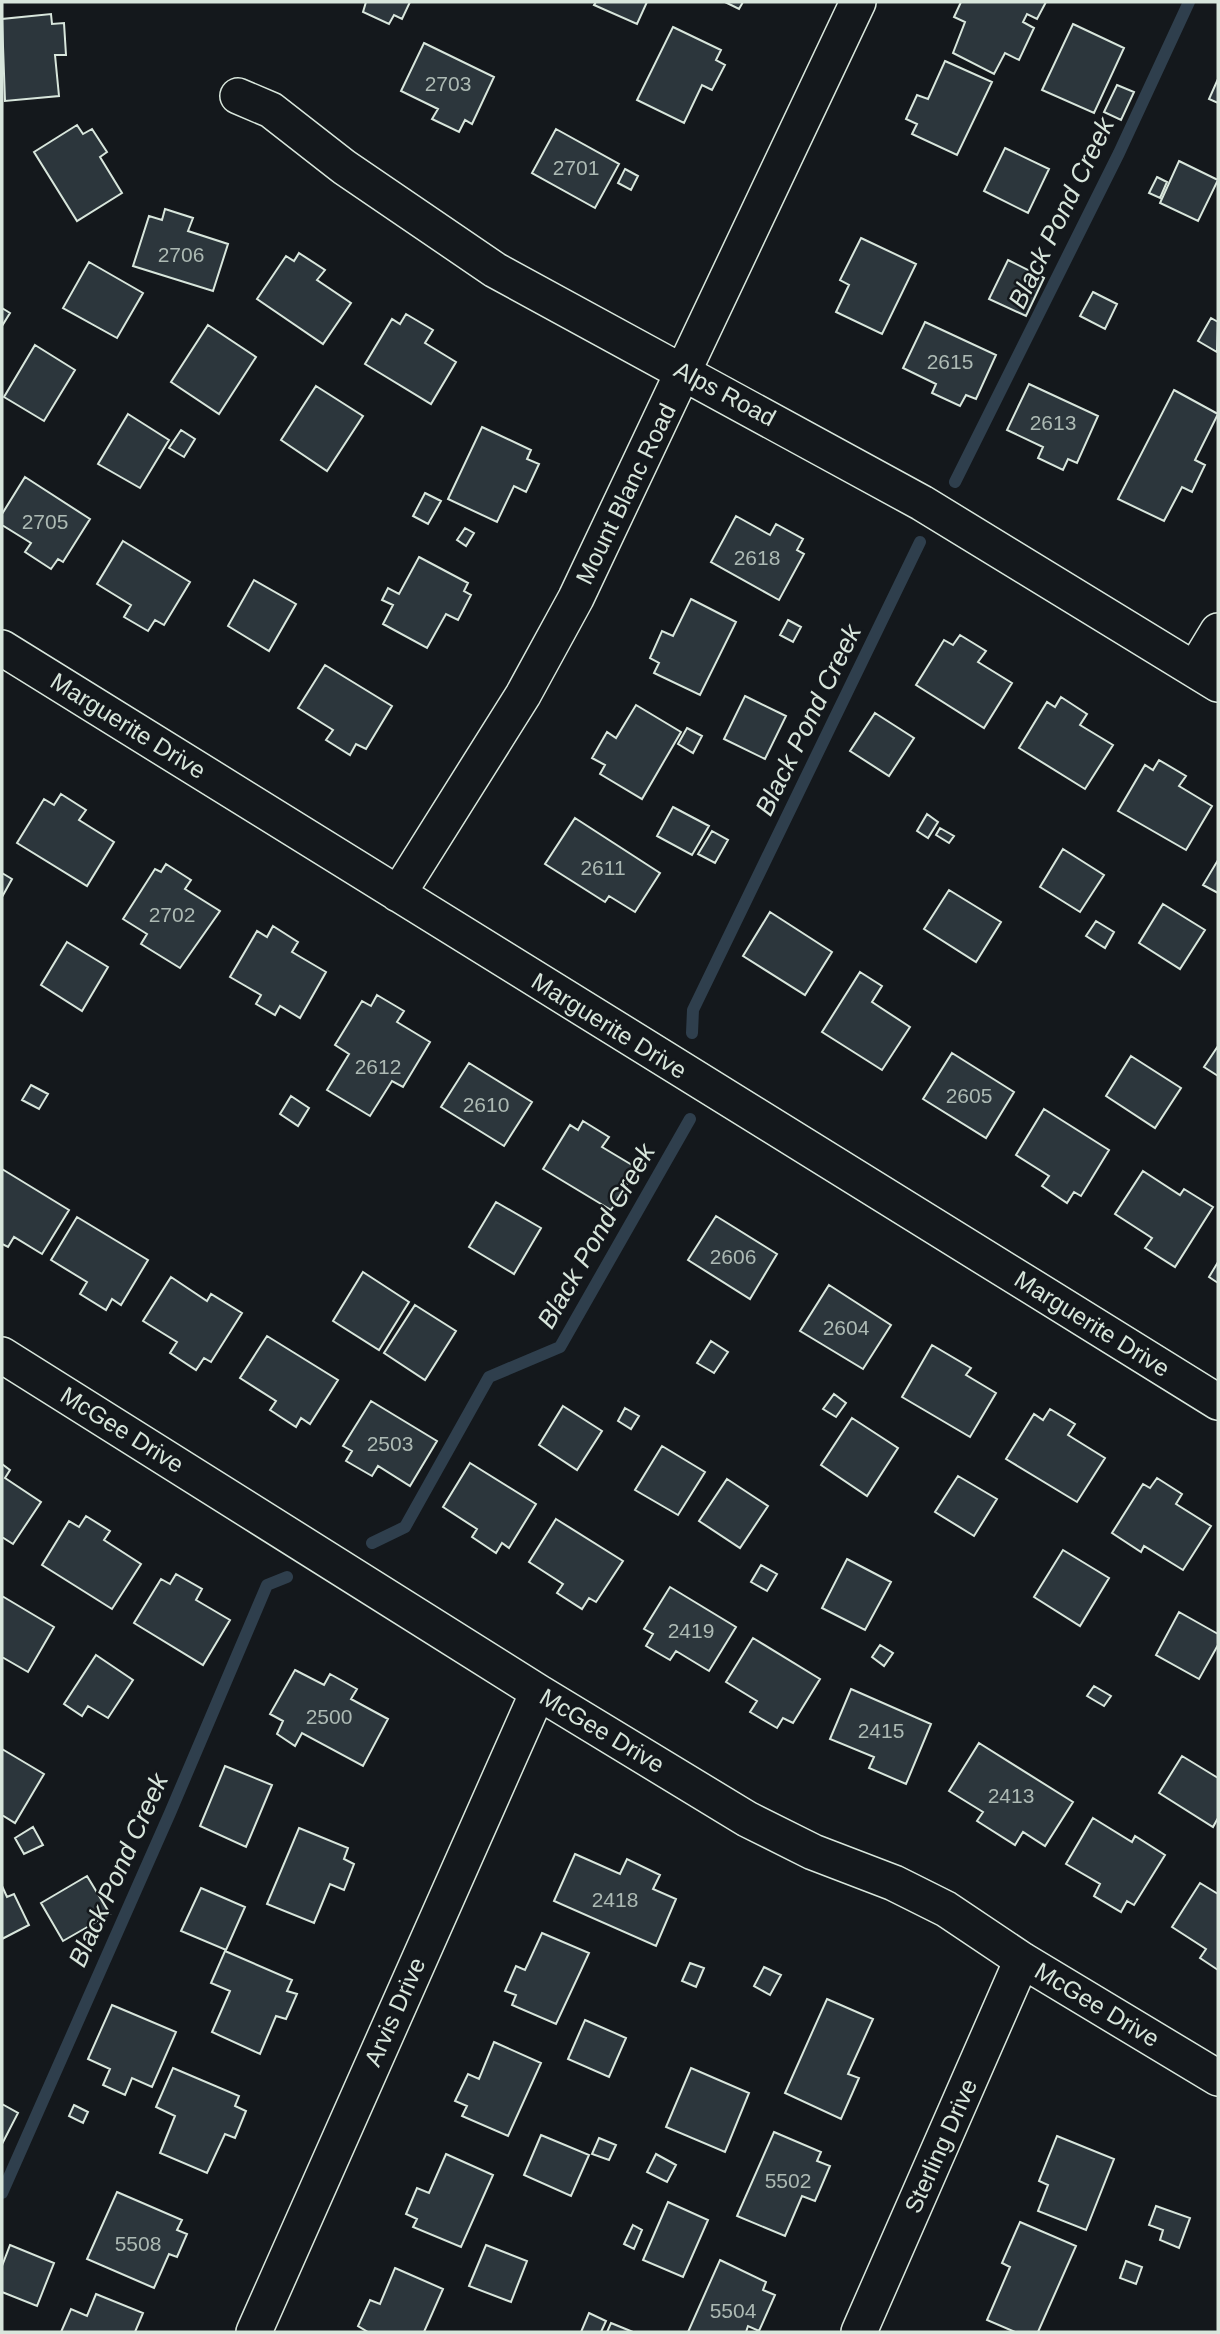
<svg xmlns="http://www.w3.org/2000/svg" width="1220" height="2334" font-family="Arial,sans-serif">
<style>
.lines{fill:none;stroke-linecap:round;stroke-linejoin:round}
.stream{stroke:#2f3f4d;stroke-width:12}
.building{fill:#2c363c;stroke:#d8e6dc;stroke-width:2}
.minor-casing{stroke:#d8e6dc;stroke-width:38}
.minor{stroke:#14181c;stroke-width:35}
.labels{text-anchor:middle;stroke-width:5;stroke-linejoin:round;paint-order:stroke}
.number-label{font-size:21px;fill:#adbab4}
.street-label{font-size:24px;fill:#d8e6dc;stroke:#14181c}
.water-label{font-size:26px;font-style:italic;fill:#d8e6dc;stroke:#14181c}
</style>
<rect width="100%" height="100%" fill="#14181c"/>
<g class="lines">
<path class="stream" d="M955,482L1119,153L1189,2
M692,1033L693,1010L920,542
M372,1543L405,1527L489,1377L560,1347L690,1119
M2,2193L170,1813L267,1585L287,1577"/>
</g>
<path class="building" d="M366,2H410L402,19L394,15L389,24L363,12Z
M596,2H647L637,24L594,5Z
M725,2H743L739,9Z
M961,2H1046L1037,19L1027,14L1023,22L1034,28L1019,60L1005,53L994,74L953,53L965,22L954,17Z
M51,14L52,24L64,23L66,55H55L59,96L5,101L2,19Z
M1073,24L1124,48L1094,113L1042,90Z
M673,27L721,50L716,60L725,65L712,90L702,85L684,123L637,100Z
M424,43L494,77L472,124L465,120L459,132L432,119L438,109L401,91Z
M945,61L992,82L957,155L912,134L917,124L906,119L917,95L928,99Z
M1218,79V103L1209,99Z
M1117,85L1134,92L1121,120L1104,112Z
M77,125L83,134L92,129L107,152L100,157L122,193L77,221L34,152Z
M556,129L619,164L595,208L532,173Z
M1005,148L1049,169L1028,213L984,191Z
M1179,161L1218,180L1198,221L1160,203Z
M625,169L638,176L631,190L618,183Z
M1157,177L1167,182L1160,198L1149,193Z
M165,209L193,218L188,231L228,244L213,291L133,266L149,216L162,220Z
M861,238L916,264L882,334L836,312L849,285L840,280Z
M299,253L325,270L317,280L351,303L323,344L257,299L286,256L294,261Z
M1008,260L1044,278L1026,316L989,299Z
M89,262L143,293L117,338L63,308Z
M1093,292L1117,304L1105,329L1080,316Z
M2,308L10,313L2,326Z
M406,314L433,330L425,343L456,362L431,404L365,364L392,319L400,324Z
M1211,318L1218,322L1217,352L1198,341Z
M925,322L996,355L976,399L966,395L960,406L932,393L936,384L903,368Z
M208,325L256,357L219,414L171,382Z
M35,345L75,370L44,421L4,397Z
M1029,384L1098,416L1077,463L1068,459L1063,470L1038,458L1043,447L1007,430Z
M316,386L363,416L327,471L281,440Z
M1174,390L1218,414L1195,460L1205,465L1192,492L1182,487L1164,521L1118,499Z
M128,414L169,440L140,488L98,464Z
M482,427L531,450L527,459L539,464L526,492L514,486L497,522L448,499Z
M181,430L195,439L184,457L169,448Z
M25,477L90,519L63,562L58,559L51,569L25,552L31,543L2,525V514Z
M425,493L441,501L428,524L413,516Z
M736,516L770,535L776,524L803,539L797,550L804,554L779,600L711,562Z
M465,528L474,533L466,546L457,540Z
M123,541L190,582L164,625L155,620L148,631L124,617L131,605L97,584Z
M419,557L468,583L464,591L471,595L458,620L446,614L427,648L383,624L393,605L382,600L388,588L399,594Z
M254,580L296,604L269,651L228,626Z
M691,599L736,622L700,695L654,673L659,663L650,658L662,631L673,636Z
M788,620L801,627L793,642L780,635Z
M960,635L986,651L978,662L1012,683L984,728L916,685L944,640L953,645Z
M325,665L392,706L366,749L356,744L350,755L326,740L333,730L298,708Z
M745,696L786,716L765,759L724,739Z
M1061,697L1087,714L1080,725L1113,745L1085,789L1019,748L1047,702L1055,707Z
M636,705L681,732L642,799L600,774L605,765L592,758L607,732L616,738Z
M875,713L914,738L889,776L850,751Z
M687,728L702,736L693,753L678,744Z
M1159,760L1186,776L1179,786L1212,806L1186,850L1118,811L1145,765L1153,770Z
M61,794L86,810L79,820L114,842L87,886L17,843L44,799L54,805Z
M673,807L709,826L692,855L657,836Z
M927,814L938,822L928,838L917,831Z
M575,818L660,873L635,912L609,896L605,902L545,864Z
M940,828L954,836L949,843L936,835Z
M712,831L728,840L715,863L698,854Z
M1063,849L1104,875L1080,912L1040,887Z
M1218,860V893L1203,885Z
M166,864L191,880L185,889L220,911L180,968L141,944L147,934L123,919L155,869L161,872Z
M2,873L12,879L2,897Z
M949,890L1001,922L976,962L924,929Z
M1163,904L1205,930L1180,969L1139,943Z
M770,912L832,952L805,995L743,956Z
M1096,921L1114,932L1105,948L1086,936Z
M273,926L298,942L292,952L326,972L300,1018L280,1006L275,1015L256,1004L261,995L230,977L257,931L267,937Z
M67,942L108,967L82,1011L41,985Z
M860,972L882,986L872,1002L910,1027L882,1070L822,1032Z
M377,995L404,1011L397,1022L430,1042L403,1087L392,1081L370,1116L327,1090L349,1054L335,1045L362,1001L371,1006Z
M1218,1046V1076L1204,1067Z
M952,1053L1014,1092L986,1138L923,1099Z
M1131,1056L1181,1088L1155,1128L1106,1096Z
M469,1063L532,1102L504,1146L441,1107Z
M31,1085L48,1094L39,1109L22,1100Z
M291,1096L309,1108L298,1126L280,1114Z
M1044,1109L1109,1150L1081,1196L1074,1192L1067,1203L1042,1186L1049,1176L1016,1155Z
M583,1121L609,1137L602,1147L637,1168L611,1210L543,1169L570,1125L578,1130Z
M2,1169L69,1210L42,1254L14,1237L8,1247L2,1244Z
M1143,1171L1180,1195L1184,1189L1213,1207L1175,1267L1145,1248L1152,1238L1115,1214Z
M496,1202L541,1228L514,1274L469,1247Z
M716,1216L777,1254L750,1299L688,1260Z
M77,1217L148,1260L121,1305L112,1299L106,1310L80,1294L87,1282L51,1260Z
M1218,1262V1283L1209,1277Z
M363,1272L409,1302L379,1350L333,1321Z
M171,1277L207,1301L211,1294L242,1313L211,1362L204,1358L196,1370L170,1353L177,1342L143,1321Z
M829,1285L891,1325L863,1369L800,1331Z
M415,1305L456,1331L425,1380L384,1353Z
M267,1336L338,1380L310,1424L301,1418L296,1427L270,1410L276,1401L240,1378Z
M711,1341L728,1352L714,1373L697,1363Z
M932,1345L971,1368L966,1375L996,1393L970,1437L902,1397Z
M834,1394L846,1403L836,1417L823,1409Z
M371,1401L437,1441L410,1486L378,1466L372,1476L346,1461L352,1451L343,1446Z
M563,1406L602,1431L577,1470L539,1445Z
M625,1408L639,1416L631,1429L618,1421Z
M1050,1409L1075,1424L1068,1435L1105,1458L1077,1502L1006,1459L1034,1414L1043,1420Z
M852,1418L898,1448L867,1496L821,1465Z
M662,1446L705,1472L678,1515L635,1490Z
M470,1463L536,1504L509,1548L502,1543L496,1553L472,1537L477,1529L443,1507Z
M2,1464L10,1470L5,1478L41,1502L13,1544L2,1537Z
M958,1476L997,1499L974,1536L935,1512Z
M1157,1478L1182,1494L1176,1504L1211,1526L1183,1570L1144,1546L1141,1552L1112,1533L1143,1484L1150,1488Z
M727,1479L768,1506L740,1548L699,1521Z
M86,1516L110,1531L104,1540L141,1564L112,1609L42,1565L69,1521L79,1527Z
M556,1519L623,1561L596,1602L589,1598L582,1609L557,1593L563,1584L529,1562Z
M1063,1550L1109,1578L1080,1626L1034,1597Z
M847,1559L891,1582L865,1630L822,1608Z
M761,1565L777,1574L767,1591L751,1582Z
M176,1574L202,1589L196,1600L230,1620L203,1665L134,1623L161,1579L170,1584Z
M670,1587L736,1627L709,1671L676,1651L670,1660L646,1646L653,1634L644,1629Z
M2,1596L54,1627L28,1672L2,1657Z
M1179,1612L1218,1634V1645L1199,1679L1156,1655Z
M753,1638L820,1679L793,1723L783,1718L777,1728L750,1712L757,1701L726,1682Z
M880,1645L893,1653L884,1666L872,1657Z
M96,1655L133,1680L108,1718L88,1706L82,1716L64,1704Z
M295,1670L324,1685L330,1674L357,1689L351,1699L388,1719L363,1766L302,1733L295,1746L277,1734L283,1721L270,1714Z
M1094,1686L1111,1696L1104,1706L1087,1696Z
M851,1689L931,1724L906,1784L869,1768L874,1757L830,1739Z
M979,1743L1073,1802L1045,1846L1023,1832L1015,1845L977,1821L983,1812L949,1791Z
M2,1749L44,1774L15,1823L2,1815Z
M1182,1756L1218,1778V1818L1213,1827L1159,1793Z
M225,1766L272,1785L246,1847L200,1826Z
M1093,1818L1132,1842L1135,1836L1165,1855L1134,1905L1127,1901L1121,1912L1094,1896L1100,1884L1066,1864Z
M33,1827L43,1845L24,1854L15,1838Z
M299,1828L348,1848L344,1859L354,1864L344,1890L330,1884L314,1923L267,1904Z
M575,1854L620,1874L627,1859L660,1875L653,1889L676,1899L656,1946L554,1901Z
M87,1876L110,1914L63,1941L41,1903Z
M1200,1883L1218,1894V1970L1200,1958L1206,1949L1172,1927Z
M2,1886L7,1897L14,1894L29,1925L2,1939Z
M201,1888L245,1907L226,1950L181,1931Z
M542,1933L589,1953L556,2024L512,2005L516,1995L505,1991L516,1966L525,1970Z
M225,1951L292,1980L287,1991L297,1994L286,2019L276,2016L260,2054L212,2032L230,1991L211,1983Z
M690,1963L704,1968L696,1987L682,1981Z
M764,1967L781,1975L770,1995L754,1986Z
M827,1999L873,2019L848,2074L859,2078L841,2119L785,2093Z
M112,2005L176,2032L152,2087L132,2078L125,2095L103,2085L110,2069L88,2059Z
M585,2020L626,2038L609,2077L568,2059Z
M494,2042L541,2063L508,2136L462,2116L467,2106L455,2101L468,2074L479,2079Z
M173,2068L239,2096L235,2106L246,2111L235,2138L225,2134L207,2173L160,2153L175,2116L156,2107Z
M691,2068L749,2093L725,2152L666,2127Z
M2,2104L18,2113L2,2144Z
M74,2105L88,2112L83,2123L69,2116Z
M774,2132L821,2152L817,2161L830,2166L815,2201L802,2196L785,2236L737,2216Z
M541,2135L589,2155L571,2196L524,2175Z
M1057,2136L1114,2159L1086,2230L1038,2211L1048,2185L1039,2181Z
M599,2138L616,2145L609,2160L592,2154Z
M446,2154L493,2175L461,2247L413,2227L417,2219L406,2214L417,2188L429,2193Z
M656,2154L676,2165L667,2182L647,2172Z
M117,2192L182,2220L177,2230L187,2234L177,2257L169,2254L154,2288L87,2259Z
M668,2202L708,2220L683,2277L643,2260Z
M1156,2206L1190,2218L1179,2248L1160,2240L1163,2230L1149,2225Z
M1020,2222L1076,2246L1038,2332H1015L987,2320L1010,2267L1002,2263Z
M633,2225L642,2230L634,2249L624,2244Z
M10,2245L54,2263L37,2306L2,2292V2266Z
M486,2245L527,2261L511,2302L469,2286Z
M720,2260L766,2282L763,2290L775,2295L759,2331L748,2326L746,2332H688Z
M1126,2261L1142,2267L1136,2284L1120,2278Z
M395,2268L443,2289L424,2332H368L358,2326L370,2300L380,2304Z
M96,2294L143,2313L135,2332H61L71,2309L87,2316Z
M589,2313L606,2321L601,2332H581Z
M611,2323L633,2332H607Z"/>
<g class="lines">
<defs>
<path id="minor" d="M238,96L271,110L344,167L495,270L922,503L1218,684
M2,648L1218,1402
M1195,669L1218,631
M398,894L523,695L576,598L858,2
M2,1355L538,1692L747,1819L813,1852L894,1883L946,1909L1022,1960L1218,2078
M254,2332L538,1692
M859,2332L1022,1960"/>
</defs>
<use href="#minor" class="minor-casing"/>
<use href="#minor" class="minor"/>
</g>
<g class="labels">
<g class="number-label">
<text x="448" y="91">2703</text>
<text x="576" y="175">2701</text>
<text x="181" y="262">2706</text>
<text x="950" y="369">2615</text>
<text x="1053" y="430">2613</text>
<text x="45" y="529">2705</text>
<text x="757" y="565">2618</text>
<text x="603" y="875">2611</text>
<text x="172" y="922">2702</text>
<text x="378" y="1074">2612</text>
<text x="969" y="1103">2605</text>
<text x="486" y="1112">2610</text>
<text x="733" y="1264">2606</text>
<text x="846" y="1335">2604</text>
<text x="390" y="1451">2503</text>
<text x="691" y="1638">2419</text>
<text x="329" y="1724">2500</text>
<text x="881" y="1738">2415</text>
<text x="1011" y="1803">2413</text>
<text x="615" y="1907">2418</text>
<text x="788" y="2188">5502</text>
<text x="138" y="2251">5508</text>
<text x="733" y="2318">5504</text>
</g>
<g class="street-label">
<text transform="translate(725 394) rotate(28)" y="8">Alps Road</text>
<text transform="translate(626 494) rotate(-64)" y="8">Mount Blanc Road</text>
<text transform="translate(128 726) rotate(32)" y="8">Marguerite Drive</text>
<text transform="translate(609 1026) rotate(32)" y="8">Marguerite Drive</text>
<text transform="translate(1092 1324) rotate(32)" y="8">Marguerite Drive</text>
<text transform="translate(122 1430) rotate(32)" y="8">McGee Drive</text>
<text transform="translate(602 1731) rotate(31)" y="8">McGee Drive</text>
<text transform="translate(1097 2005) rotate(31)" y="8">McGee Drive</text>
<text transform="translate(395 2012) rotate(-66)" y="8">Arvis Drive</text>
<text transform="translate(941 2146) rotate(-66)" y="8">Sterling Drive</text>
</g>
<g class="water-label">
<text transform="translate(1061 213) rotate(-64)" y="9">Black Pond Creek</text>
<text transform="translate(808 720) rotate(-64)" y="9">Black Pond Creek</text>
<text transform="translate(596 1236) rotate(-60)" y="9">Black Pond Creek</text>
<text transform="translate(118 1870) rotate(-66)" y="9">Black Pond Creek</text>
</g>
</g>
<rect width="1220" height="2334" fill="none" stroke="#d8e6dc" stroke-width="7"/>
</svg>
